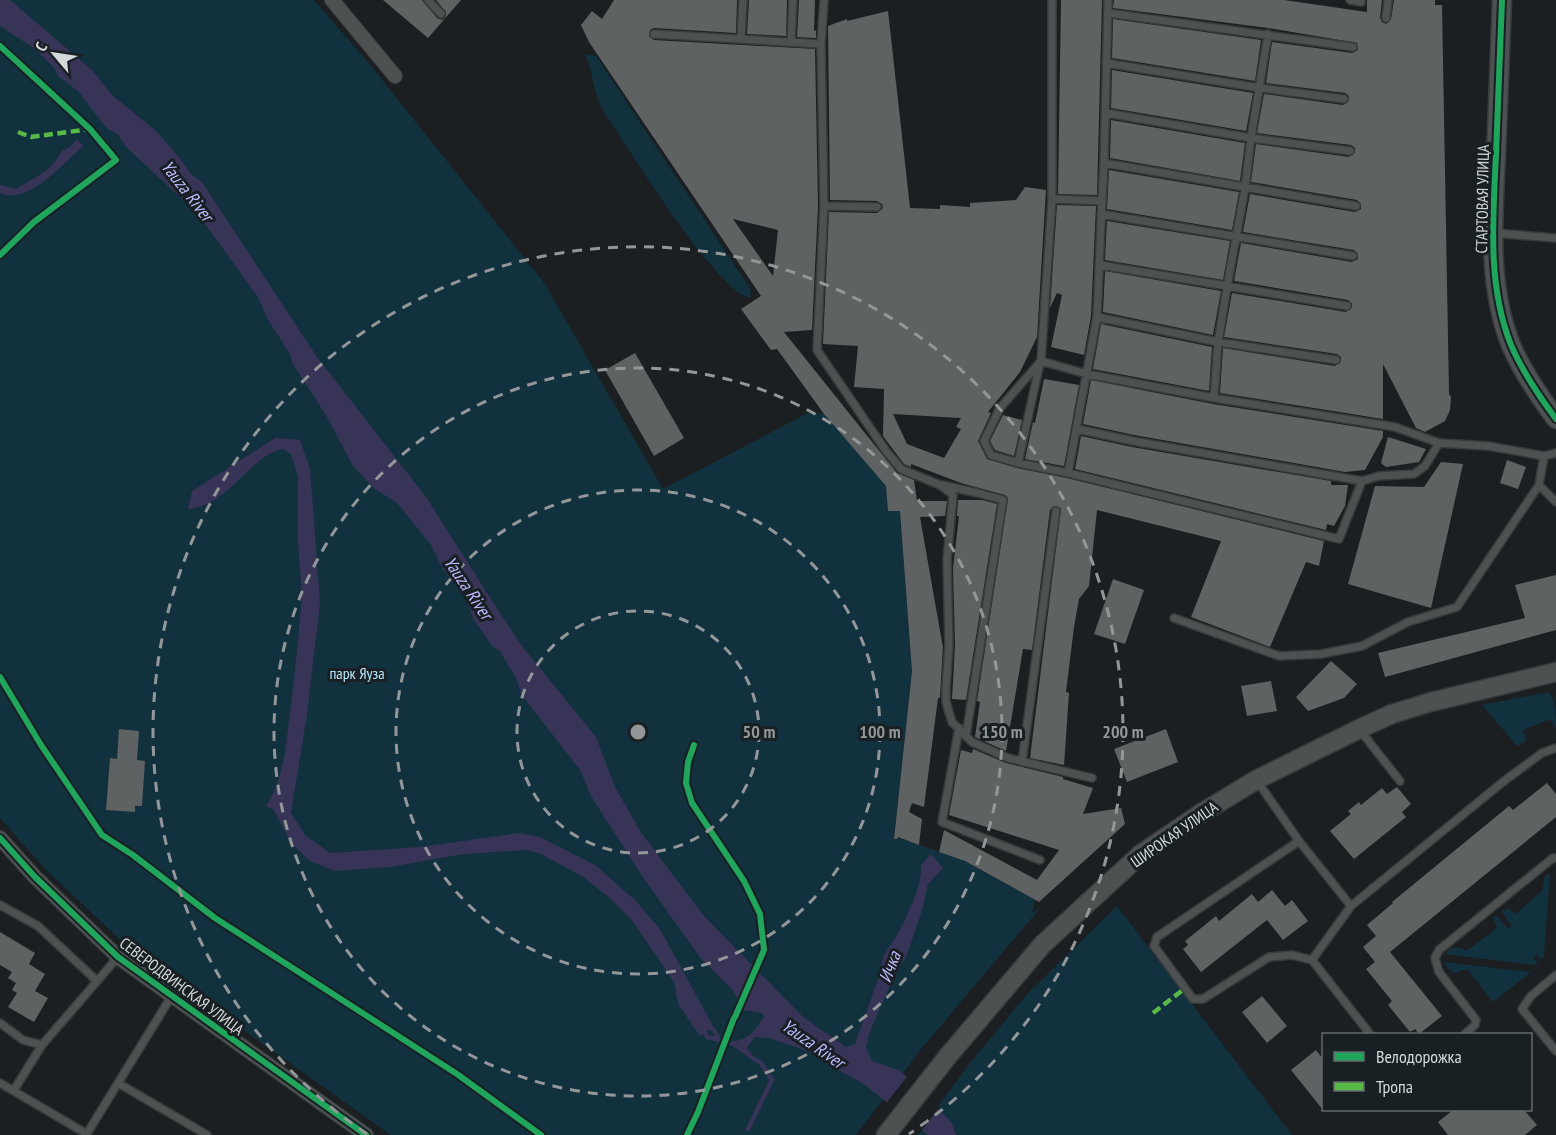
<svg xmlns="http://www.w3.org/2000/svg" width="1556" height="1135" font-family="'PT Sans Narrow',sans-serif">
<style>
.green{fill:#11313e}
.water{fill:#373457}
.pier{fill:#1b1f21}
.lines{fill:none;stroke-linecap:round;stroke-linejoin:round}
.stream{stroke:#373457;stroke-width:4.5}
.building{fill:#5e6262;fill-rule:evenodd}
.lane-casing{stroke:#383a3c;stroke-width:10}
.street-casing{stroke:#383a3c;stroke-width:16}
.secondary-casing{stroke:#383a3c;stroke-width:21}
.lane{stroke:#4d5152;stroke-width:7}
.street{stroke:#4d5152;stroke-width:14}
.secondary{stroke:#4d5152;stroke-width:18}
.quiet{stroke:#58b947;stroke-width:4.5;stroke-dasharray:9 4.5;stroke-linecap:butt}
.cycleway-casing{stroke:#192023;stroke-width:10}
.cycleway{stroke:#20a55d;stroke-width:6}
.ring{fill:none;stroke:#939799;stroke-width:3;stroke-dasharray:10 8}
.labels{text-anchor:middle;stroke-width:6;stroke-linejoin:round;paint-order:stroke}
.street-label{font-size:16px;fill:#d3d8da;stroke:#192023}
.park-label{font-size:16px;fill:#b8e6fc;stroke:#192023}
.water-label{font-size:18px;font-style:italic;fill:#bfbafe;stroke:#192023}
.centre{fill:#939799;stroke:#192023;stroke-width:3}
.ring-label{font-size:18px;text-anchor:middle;font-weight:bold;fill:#939799;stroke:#192023;stroke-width:6;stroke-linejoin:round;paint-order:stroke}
</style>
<rect width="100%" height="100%" fill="#1b1f21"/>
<path class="green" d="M0,0H314L367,61L545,284L663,489L808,413L824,414L886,486L888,511H900L912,671L894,836L965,861L1035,900L1032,913L1041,907L922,1048L856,1135H391L132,951L46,870L0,818Z
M585,54L596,56L751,290L750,298C715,290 628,147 604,112C592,91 594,74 585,54Z
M1548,692C1556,700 1556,716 1556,727H1554L1551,719L1523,730L1527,741L1517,746L1482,705Z
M1550,873L1544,957L1541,959L1536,954L1533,958L1538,963L1535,965L1445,954C1451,946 1458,946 1466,951L1497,928L1493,918L1496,915L1508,929L1512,926L1501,911L1508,908L1515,914L1542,891L1545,876Z
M1117,906L1292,1135H917L970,1063L1029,992Z
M1444,962L1531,972L1493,1002L1467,969L1454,973L1447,968Z"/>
<path class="water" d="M0,0H10L17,6L93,71L112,95L155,130L177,155L192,175L202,182L317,357L426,497L496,607L522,646L596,737L615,787L642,834L704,916L803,1017L846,1047L855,1044L881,971C880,958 889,948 896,937C906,918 923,885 921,865L931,854L943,868L928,884L921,914L906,957L893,978L869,1034L866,1048L872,1061L901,1071L952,1123L956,1135H928L861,1082L830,1066L810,1052L769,1038L755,1037L747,1047C750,1055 758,1058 761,1066L731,1045L729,1042C745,1041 754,1034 762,1019H765L762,1013L744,1010L732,989L702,960L642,876L591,796L580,770L521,694L516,678L500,651L493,647L474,620L466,599L442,568L431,545L397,503L375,489L353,466L327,417L293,364L289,352L268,320L258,297L197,213L125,146L118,134L107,129L78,91L58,76L55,69L35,49L0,26Z
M77,139L83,146C64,163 27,206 0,193V185L16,189L46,171L57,159L62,151L71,146Z
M275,438L300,440L310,468L320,603L307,715L291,813L306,836L330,853L421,847L518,833L540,837L595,865L635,900L660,929L713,1026L700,1036L678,1004L674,982L632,920L610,898L583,877L541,854L527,850L463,854L390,867L335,871L310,861L291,843L274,810L266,806L277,786L285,753L295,671L302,596L298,543V477L291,454L283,449C250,455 229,506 188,509L192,491Z"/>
<path class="pier" d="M909,1074L940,1106L920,1133L884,1106Z"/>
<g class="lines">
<path class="stream" d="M706,1025L714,1030L719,1040
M703,1027L707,1037L735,1044
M748,1129L772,1080L761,1063L756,1060"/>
</g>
<path class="building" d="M383,0H422L437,18L442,20L445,18L446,12L436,0H461L428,38Z
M614,0H737L736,33L654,28L650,30L649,36L654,40L815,49L818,206L812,330L784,332L897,473L914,480L917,501H947L945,516L920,517L943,648V645L940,698H938L924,807L912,803L909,812L922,819L919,845L898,837L897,839H894L912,671L900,511H888L886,486L824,414L777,349L771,350L741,309L761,296L589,42L581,25L592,11L602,19ZM733,219L778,230L773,276Z
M749,0H787L786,36L747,34Z
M799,0H815L814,31L816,30V38L797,37Z
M1061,0H1102L1097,195L1058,194Z
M1114,0H1284L1367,12V0H1382L1380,18L1382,22L1386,24L1391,19L1394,0H1435V5H1442L1449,394L1451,397L1450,410L1445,421L1425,432L1416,428L1383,364V419L1220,393L1223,348L1335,366L1341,361V357L1337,354L1224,337L1232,293L1346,312L1352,307V304L1348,300L1234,281L1241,243L1352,262L1358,259V254L1354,250L1243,232L1250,194L1355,212L1361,209V204L1357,200L1251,182L1256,144L1349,157L1355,152V148L1351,145L1257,133L1264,94L1343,105L1349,100V96L1345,93L1266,83L1272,42L1352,53L1358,50L1357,43L1268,28L1113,8Z
M888,11L910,208L940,209V205L970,207V203L1016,200L1025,187L1046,190L1037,337L1020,372L988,412L991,413L978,441L987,459L1017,468L1067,478L1324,541L1319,566L1306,562L1270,647L1191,617L1221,541L1097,510L1089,586L1079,599L1074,627L1066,692L1069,693L1064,765L1030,758L1061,508L1054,506L1050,510L1032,650L1023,649L1006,751L975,737L980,702L977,701L1008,498L1005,495L961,483L911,464V467L904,464L883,436L884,389L854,387L858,346L823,344L829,212L877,213L883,208L882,204L877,201L830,200L828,26L847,19V21ZM893,414L961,418L956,427L961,429L944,458L907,444Z
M1113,19L1261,40L1255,81L1112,58Z
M1112,70L1253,93L1246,131L1111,108Z
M1111,120L1245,143L1240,181L1110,158Z
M1109,170L1239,192L1232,230L1107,209Z
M1057,205L1096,206L1091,316L1084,355L1051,347L1062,295L1057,293L1050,308Z
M1107,221L1230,241L1223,280L1105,260Z
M1105,271L1221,291L1213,335L1103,312Z
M1101,324L1212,347L1209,391L1093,369Z
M635,353L684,438L654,456L605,370Z
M1044,379L1079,385L1064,466L1025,459L1033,422L1035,423Z
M1091,380L1213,404L1383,431V437L1365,470L1345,472L1134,435L1083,424Z
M1003,415L1022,420L1014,456L995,450L990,441Z
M1081,436L1132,447L1331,481V485H1348L1345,506L1334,526L1327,524L1326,530L1075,469Z
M1388,437L1426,449L1419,462L1386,467L1381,463Z
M1507,460L1526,467L1518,489L1500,483Z
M1441,462L1463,464L1431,608L1348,584L1375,486L1424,487Z
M958,500H982L997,504L966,700L952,699L955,645L953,568L959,516H957Z
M1556,575V630L1385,677L1378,653L1525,618L1515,585Z
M1113,579L1144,590L1125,644L1094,634Z
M1331,661L1357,684L1344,698L1308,711L1296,697Z
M1271,681L1277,711L1247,716L1241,686Z
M119,729L139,731L137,760L145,761L142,806H135V812L106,810L110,758L117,759Z
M1166,729L1178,762L1127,782L1114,749Z
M973,749L1006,763L1063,777V779L1093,788L1083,814L1121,808L1125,824L1039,902L965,861L939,852L944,830L1037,880L1059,850L949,815L961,750L972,753Z
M1547,783L1556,794V817L1390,952L1442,1016L1419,1034L1415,1029L1410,1032L1388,1005L1392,1001L1366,969L1375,962L1363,947L1376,936L1367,925L1393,903L1392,902L1509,806L1513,810Z
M1397,787L1411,804L1402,812L1406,817L1354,859L1330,831L1351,814L1348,811L1359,802L1361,805L1382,788L1387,794Z
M1272,890L1285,906L1292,900L1308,921L1283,940L1267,920L1201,972L1183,949L1188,945L1185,941L1216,916L1219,921L1252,894L1258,902Z
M0,932L35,953L29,964L45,974L35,991L48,998L34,1022L8,1007L17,993L12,990L16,983L8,978L12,972L0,965Z
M1262,996L1287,1026L1267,1043L1242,1012Z
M1316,1050L1323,1059V1110L1291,1070Z
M1453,1110H1524L1537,1125L1525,1135H1448L1438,1122Z"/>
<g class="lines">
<defs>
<path id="lane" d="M428,0L441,14
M824,0L821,44L824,206L817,350L886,451L901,469L940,485L953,495L947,560L949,645L946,686V702L952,722L972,742L1008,758L1092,778
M1052,0V199L1041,361L1087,374L1214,398L1395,427L1439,443L1488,446L1544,456L1556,453
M1350,0L1361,2
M1108,13L1353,47
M1386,18L1388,0
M654,34L821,44
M741,39L743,0
M791,42L793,0
M1106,63L1260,88L1344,99
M1106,113L1251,138L1350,151
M1104,163L1108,0
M1052,199L1102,201L1097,317L1068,473L1339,539L1362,481
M1102,201L1104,163L1356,206
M824,206L877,207
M1101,214L1353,256
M1493,233L1556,238
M1100,265L1347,306
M1097,317L1218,342L1336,360
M1041,361L1000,408L984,441L991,455L1018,463L1068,473
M1214,398L1218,342L1227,287L1245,188L1251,138L1268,34
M1077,429L1133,441L1362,481L1379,476L1414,474L1425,466L1439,443
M1018,463L1040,363
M942,485L978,493L1003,500L966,736
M1539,485L1556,502
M1174,618L1279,656L1321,654L1362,646L1408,622L1457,607L1539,485L1544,456
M959,728L942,822L1040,860
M1359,729L1400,781
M1022,762L1056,511
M1257,781L1299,841L1351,906
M1299,841L1157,937L1154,946L1193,999H1203L1269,957L1292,955L1312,960L1370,1034
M0,905L38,926L97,981
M1312,960L1351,906L1504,781L1542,753L1556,748
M1556,975L1531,996L1522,1009L1556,1051
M0,1023L23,1040L42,1045L118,957
M1465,1034L1475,1025L1476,1020L1439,972L1435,958L1439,950L1553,858H1556
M0,1083L87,1134
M118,1083L207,1135
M14,1090L42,1045
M86,1135L171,997"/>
<path id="street" d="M332,0L395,76
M0,838L35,877L118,957L366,1135"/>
<path id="secondary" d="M1502,0C1500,52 1498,103 1496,155C1493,218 1487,285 1511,345C1522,371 1539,396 1556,419
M886,1135L948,1056L1043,944L1141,854L1200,814L1256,780L1359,729L1392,714L1431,702L1556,672"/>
</defs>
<use href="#lane" class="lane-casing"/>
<use href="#street" class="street-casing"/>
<use href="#secondary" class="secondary-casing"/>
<use href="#lane" class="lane"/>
<use href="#street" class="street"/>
<use href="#secondary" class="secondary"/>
<path class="quiet" d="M18,132L31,137L90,129
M1153,1013L1184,989"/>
<defs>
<path id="cycleway" d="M1502,0C1500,52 1498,103 1496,155C1493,218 1487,285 1511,345C1522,371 1539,396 1556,419
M0,46L90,129L116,160L34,222L0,255
M0,677L41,745L102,835L133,855L215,918L457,1074L541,1135
M694,745L688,762L686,783L692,803L744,881L760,914L764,950L735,1017
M0,838L35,877L118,957L366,1135
M687,1135L698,1112L734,1018"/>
</defs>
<use href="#cycleway" class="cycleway-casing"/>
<use href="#cycleway" class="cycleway"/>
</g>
<g class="ring">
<circle cx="638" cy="732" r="121"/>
<circle cx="638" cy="732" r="242"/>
<circle cx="638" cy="732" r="364"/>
<path d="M367 1134A485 485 0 1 1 909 1134"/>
</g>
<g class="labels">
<g class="street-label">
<text transform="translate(1482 199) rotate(-89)" y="6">СТАРТОВАЯ УЛИЦА</text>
<text transform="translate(1174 834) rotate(-35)" y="6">ШИРОКАЯ УЛИЦА</text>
<text transform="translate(182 986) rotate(37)" y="6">СЕВЕРОДВИНСКАЯ УЛИЦА</text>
</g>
<g class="park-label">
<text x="357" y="679">парк Яуза</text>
</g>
<g class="water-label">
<text transform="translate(187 191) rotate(52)" y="6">Yauza River</text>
<text transform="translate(468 588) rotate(56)" y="6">Yauza River</text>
<text transform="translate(890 967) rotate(-69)" y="6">Ичка</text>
<text transform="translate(813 1044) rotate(35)" y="6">Yauza River</text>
</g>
</g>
<circle cx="638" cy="732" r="9" class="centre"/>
<g class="ring-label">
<text x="759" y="738">50 m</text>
<text x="880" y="738">100 m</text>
<text x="1002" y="738">150 m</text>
<text x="1123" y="738">200 m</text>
</g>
<rect x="1322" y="1033" width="210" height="78" fill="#192023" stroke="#636a6c" stroke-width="1.5"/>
<rect x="1334" y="1052" width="30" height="9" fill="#20a55d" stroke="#636a6c" stroke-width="1.5"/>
<text x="1376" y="1063" font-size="18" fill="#d3d8da">Велодорожка</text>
<rect x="1334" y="1082" width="30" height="9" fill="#58b947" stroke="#636a6c" stroke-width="1.5"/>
<text x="1376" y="1093" font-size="18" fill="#d3d8da">Тропа</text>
<g transform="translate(54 54) rotate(299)" stroke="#192023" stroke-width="4.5" paint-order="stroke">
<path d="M0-4.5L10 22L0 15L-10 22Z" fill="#d3d8da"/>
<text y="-9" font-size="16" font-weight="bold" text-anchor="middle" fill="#d3d8da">С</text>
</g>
</svg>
